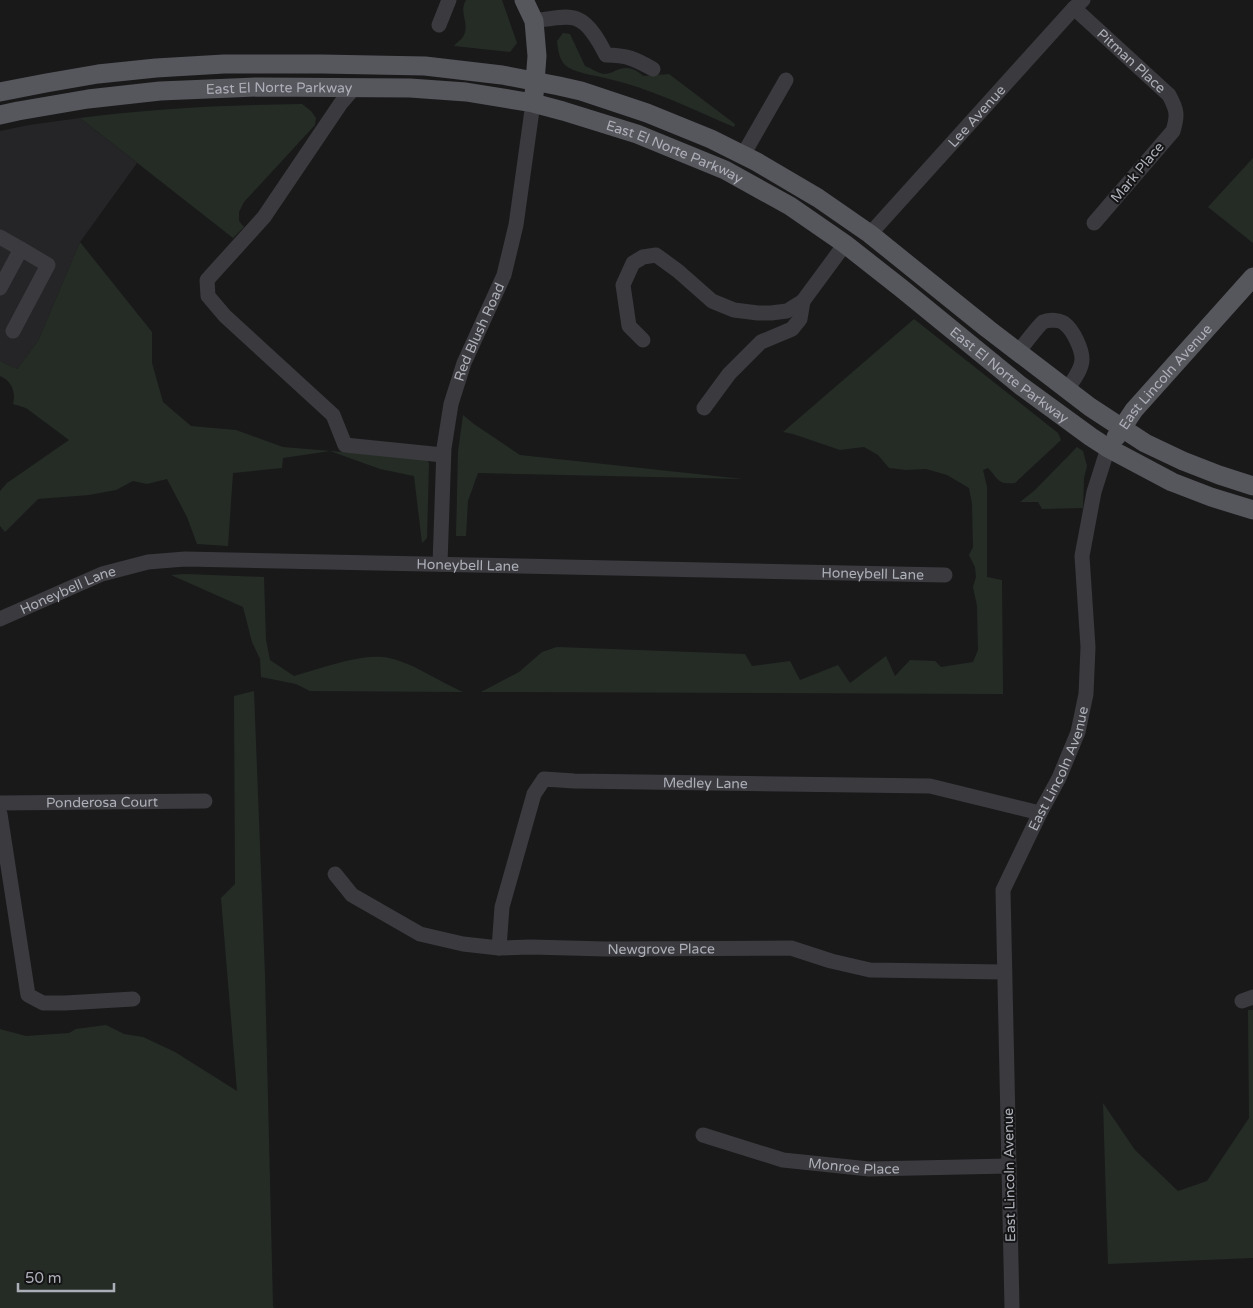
<svg xmlns="http://www.w3.org/2000/svg" width="1253" height="1308" font-family="'Varela Round',sans-serif">
<style>
.built{fill:#252527}
.green{fill:#252c26}
.lines{fill:none;stroke-linecap:round;stroke-linejoin:round}
.minor{stroke:#3a3a3f;stroke-width:15}
.major{stroke:#56575d;stroke-width:19}
.labels{text-anchor:middle;stroke-width:4;stroke-linejoin:round;paint-order:stroke}
.street-label{font-size:14px;fill:#adafb8;stroke:#141415}
</style>
<rect width="100%" height="100%" fill="#19191a"/>
<path class="built" d="M80,118L137,163L80,242L38,341L17,369L0,361V131L29,125Z"/>
<path class="green" d="M466,0H502L517,43L510,52L454,46C456,43 461,40 463,37C471,24 458,13 466,0Z
M563,33L570,34L585,66C591,68 599,74 605,74C611,74 615,70 620,69C629,66 637,70 643,76L669,74L735,124L734,127C692,109 650,88 605,78C594,75 574,73 565,65C559,59 558,49 557,41Z
M302,104L311,111L316,118L315,125L244,202L239,212V221L244,227L233,238L80,118C154,108 228,105 302,104Z
M1253,158V243L1208,207Z
M80,242L152,332V363L163,402L191,426L236,430L283,447L426,459L429,463L427,538L422,543L414,476L380,469L330,451L283,458L282,468L233,473L228,546L197,544L187,517L167,479L147,484L133,481L116,490L89,495L38,499L5,532L0,526V491L7,483L69,440L26,408L13,404C16,392 12,381 0,376V361L17,369L38,341Z
M914,319L1058,433L1061,440L1015,483C997,485 998,478 988,468L983,470L987,487V577L1002,580L1003,694L481,692L519,672L542,652L557,647L745,654L752,666L790,661L800,680L838,665L850,683L886,656L895,676L910,660L935,661L941,667L973,662L978,650L977,606L973,587L976,577L975,567L969,555L973,547L972,504L969,488L947,475L926,469L906,470L889,468L878,455L864,447L840,450L793,434L783,432Z
M463,415L474,424L520,455L743,479L478,473L468,501L466,536H456L458,452Z
M1077,447L1083,451L1087,466L1084,478L1083,508L1042,509L1038,502H1020L1035,490Z
M185,574L264,577L266,640L270,660L294,676C319,669 364,652 389,658C413,663 440,682 463,692L310,691L296,684L261,677L260,659L252,642L243,607L171,575Z
M254,691L265,975L273,1306L274,1308H0V1029L26,1036L69,1033L76,1029L106,1025L124,1034L143,1037L175,1052L237,1091L221,898L235,884L234,696Z
M1248,1010H1253V1258L1108,1264L1103,1103L1135,1150L1178,1191L1207,1181L1249,1118Z"/>
<g class="lines">
<g class="minor">
<path id="s1" d="M1074,8L1169,95C1177,110 1178,115 1173,131L1094,223"/>
<path d="M534,21C545,20 566,14 577,19C590,24 600,43 606,55C627,55 635,59 653,69"/>
<path d="M439,25L449,0"/>
<path d="M355,87L341,103L264,217L207,280L208,296L225,316L333,415L345,445L443,455"/>
<path d="M743,155L786,80"/>
<path id="s2" d="M870,234L1074,8L1083,0"/>
<path d="M0,237L21,249L0,288"/>
<path d="M13,331L48,265L21,249"/>
<path d="M643,340L629,326L623,285L633,263L643,257L656,255L678,271L712,301L734,310L758,313H771L787,311L803,301"/>
<path d="M1018,352C1023,346 1038,326 1043,322C1049,319 1061,320 1065,324C1073,330 1082,349 1082,359C1082,370 1073,380 1067,390"/>
<path d="M704,408L729,374L761,342L792,329L800,319L803,301L845,244"/>
<path id="s3" d="M440,564L444,448L451,404L464,363L504,275L516,225L533,103"/>
<path id="s4" d="M0,619L102,574L148,562L185,559L945,575"/>
<path id="s5" d="M0,803L205,801"/>
<path d="M0,814L28,995L43,1003H65L133,999"/>
<path id="s6" d="M335,874L352,895L420,934L463,944L499,948L531,947L606,949L791,948L831,961L870,970L1004,972"/>
<path id="s7" d="M499,948L502,907L534,794L544,779L574,781L930,786L1040,813"/>
<path d="M1242,1001L1253,997"/>
<path id="s8" d="M703,1135L783,1160L869,1169L1009,1166"/>
<path id="s9" d="M1012,1308L1003,890L1040,813L1059,778L1078,732L1086,694L1088,647L1082,556L1094,492L1108,448"/>
</g>
<g class="major">
<path d="M524,0L534,21L537,56L534,95"/>
<path d="M0,92L46,83L98,74L156,68L224,64H322L425,66L502,75L559,86L581,91L647,113L711,139L757,162L818,198L870,234L988,329L1090,407L1145,443L1183,461L1219,475L1253,486"/>
<path id="s10" d="M0,115L18,111L88,99L160,91L257,87L410,88L466,92L533,103L563,111L637,134L725,170L790,206L845,244L901,288L1021,386L1091,437L1108,448L1172,482L1211,497L1253,510"/>
<path id="s11" d="M1116,437L1134,410L1253,277"/>
</g>
</g>
<g class="labels">
<g class="street-label">
<text dy="5" stroke="none"><textPath href="#s1" startOffset="78">Pitman Place</textPath></text>
<text dy="5" stroke="none"><textPath href="#s10" startOffset="281">East El Norte Parkway</textPath></text>
<text dy="5" stroke="none"><textPath href="#s2" startOffset="159">Lee Avenue</textPath></text>
<text dy="5" stroke="none"><textPath href="#s10" startOffset="686">East El Norte Parkway</textPath></text>
<text transform="translate(1137 172) rotate(-50)" y="5">Mark Place</text>
<text dy="5" stroke="none"><textPath href="#s3" startOffset="238">Red Blush Road</textPath></text>
<text dy="5" stroke="none"><textPath href="#s10" startOffset="1091">East El Norte Parkway</textPath></text>
<text dy="5" stroke="none"><textPath href="#s11" startOffset="78">East Lincoln Avenue</textPath></text>
<text dy="5" stroke="none"><textPath href="#s4" startOffset="479">Honeybell Lane</textPath></text>
<text dy="5" stroke="none"><textPath href="#s4" startOffset="884">Honeybell Lane</textPath></text>
<text dy="5" stroke="none"><textPath href="#s4" startOffset="74">Honeybell Lane</textPath></text>
<text dy="5" stroke="none"><textPath href="#s9" startOffset="552">East Lincoln Avenue</textPath></text>
<text dy="5" stroke="none"><textPath href="#s7" startOffset="338">Medley Lane</textPath></text>
<text dy="5" stroke="none"><textPath href="#s5" startOffset="102">Ponderosa Court</textPath></text>
<text dy="5" stroke="none"><textPath href="#s6" startOffset="348">Newgrove Place</textPath></text>
<text dy="5" stroke="none"><textPath href="#s8" startOffset="155">Monroe Place</textPath></text>
<text transform="translate(1009 1175) rotate(-91)" y="5">East Lincoln Avenue</text>
</g>
</g>
<path d="M18 1283v8h96v-8" fill="none" stroke="#adafb8" stroke-width="2.5"/>
<text x="25" y="1283" font-size="15" fill="#adafb8" stroke="#141415" stroke-width="4" paint-order="stroke">50 m</text>
</svg>
